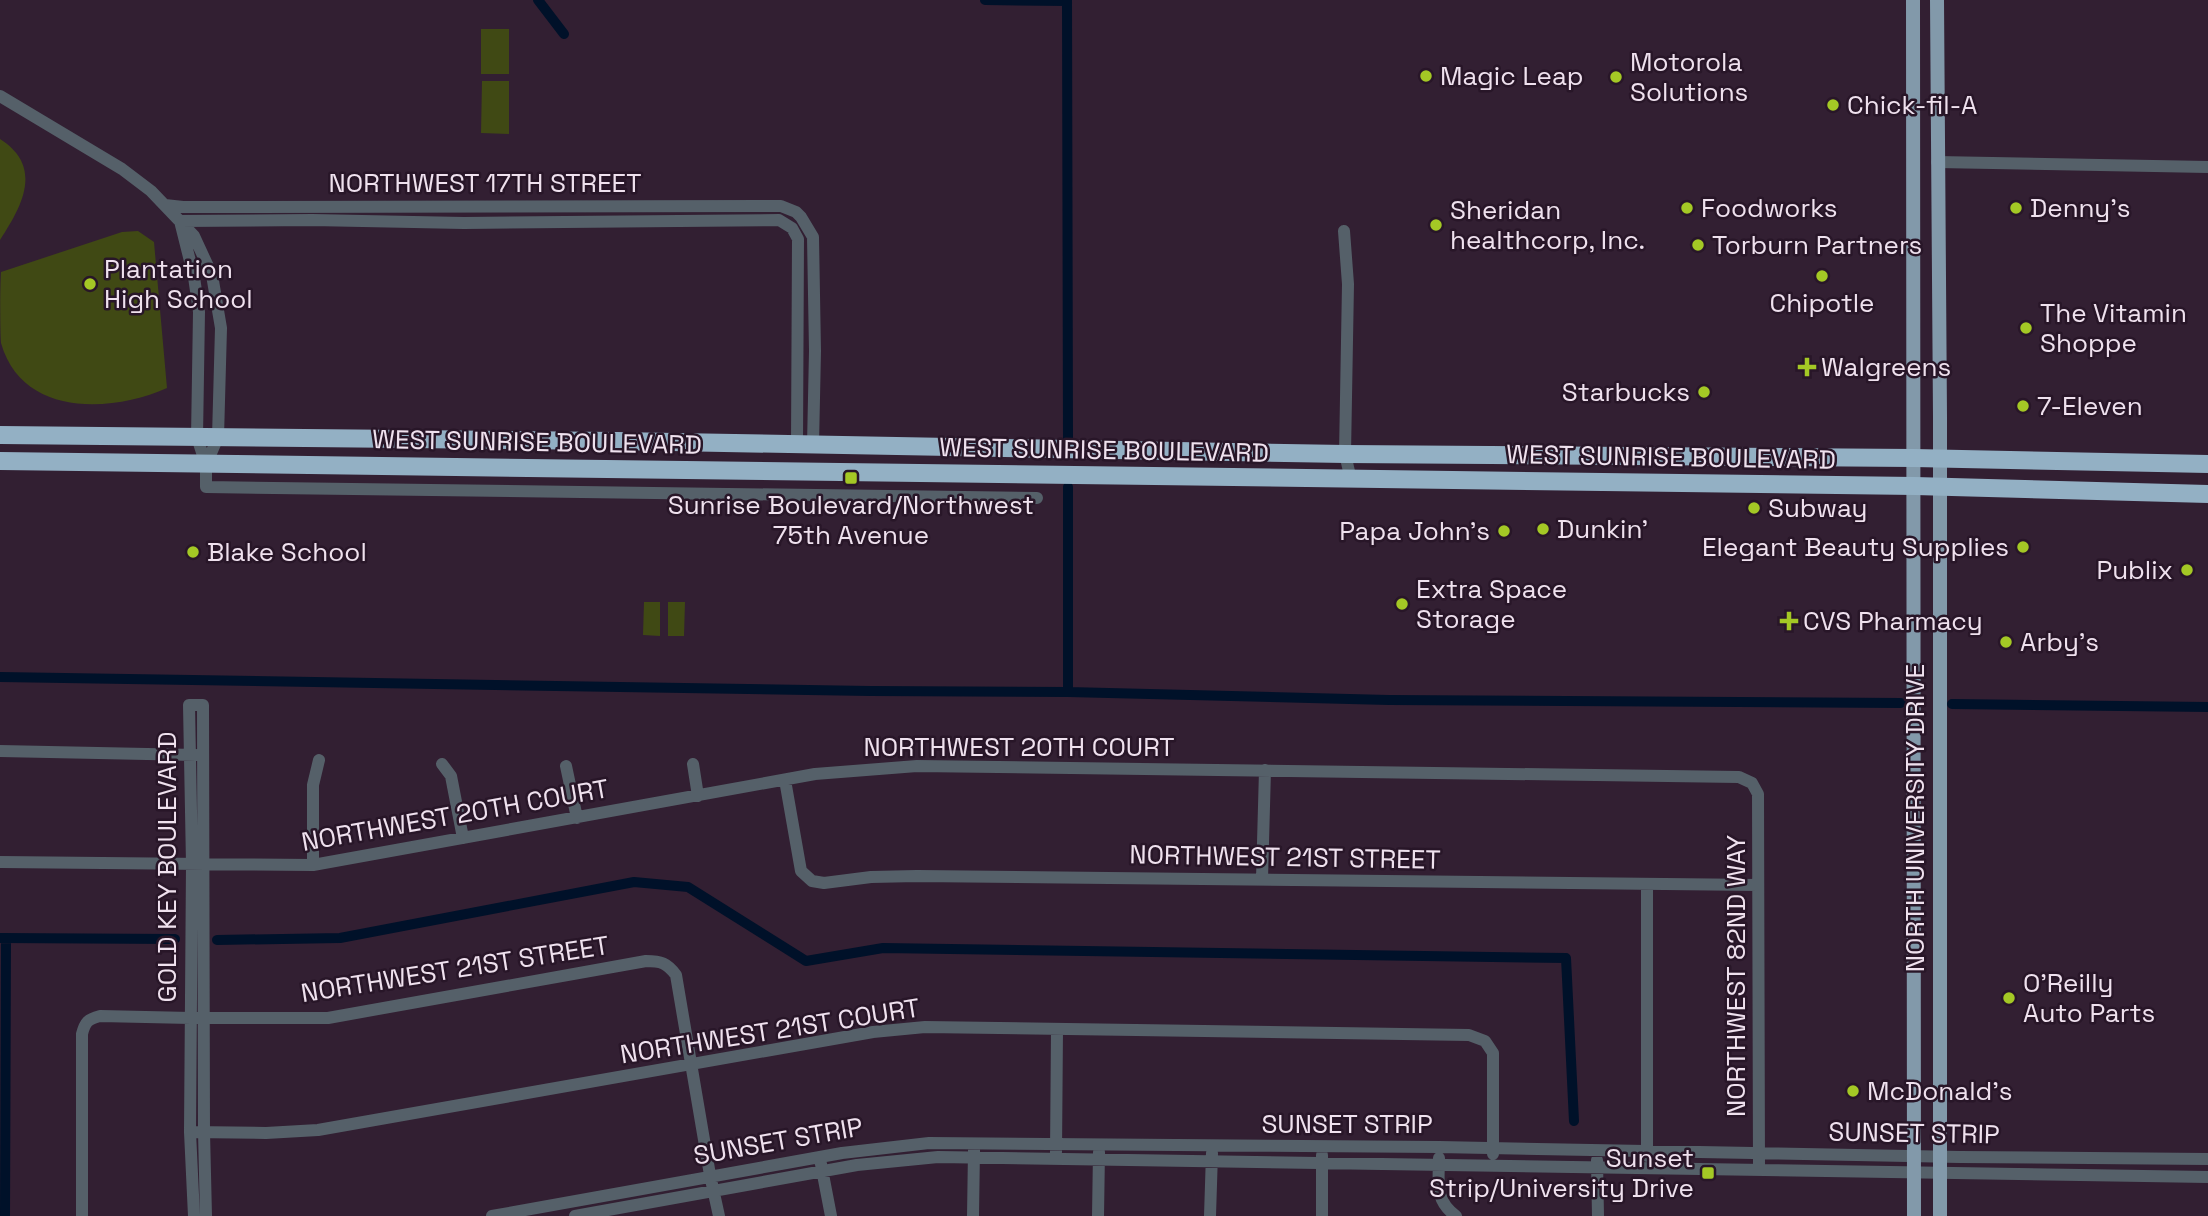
<svg xmlns="http://www.w3.org/2000/svg" width="2208" height="1216" font-family="'Space Grotesk',sans-serif">
<style>
.green{fill:#404914}
.lines{fill:none;stroke-linecap:round;stroke-linejoin:round}
.canal{stroke:#001129;stroke-width:10}
.minor{stroke:#556069;stroke-width:12}
.major{stroke:#8299aa;stroke-width:14}
.highway{stroke:#93b0c4;stroke-width:18}
.poi-dot{fill:#a4c825;stroke:#281628;stroke-width:2.5}
.labels{text-anchor:middle;stroke-width:5;stroke-linejoin:round;paint-order:stroke}
.poi-label{font-size:26px;fill:#efe1ee;stroke:#281628;text-anchor:start}
.street-label{font-size:26px;fill:#efe1ee;stroke:#281628}
</style>
<rect width="100%" height="100%" fill="#321f32"/>
<path class="green" d="M481,29H509V74H481Z
M482,81H509V134L481,133Z
M0,139C44,167 22,206 0,240Z
M138,231L154,242L167,388C111,413 22,417 1,343C0,329 0,287 1,272L122,232Z
M644,602H660V636L643,635Z
M668,602H685L684,636H668Z"/>
<g class="lines">
<path class="canal" d="M538,0L564,34
M985,0L1067,1
M1067,0L1068,440
M1068,487V692
M0,677L870,691L1068,692L1389,700L1901,703
M1952,704L2208,707
M0,938L175,939
M217,940L340,938L634,882L688,887L806,961L883,948L1566,958L1574,1121
M5,1216L6,938"/>
<path class="minor" d="M0,96L122,169L151,191L194,236L212,275L221,328L218,437L206,465
M1937,162L2208,167
M165,205L183,207L781,206L796,212L801,217L813,237L815,351L813,445
M180,221L194,277L199,312L197,437L206,465V487L1037,498
M180,221L312,220L464,223L779,220L792,228L798,239L797,445
M1344,231L1348,284L1345,454L1351,480
M0,751L196,755
M442,764L451,776L463,838
M693,764L698,796
M566,766L577,818
M785,780L801,871L812,881L824,883L871,877L917,876L1758,885
M0,862L313,865L815,774L917,766L1739,777L1752,783L1758,794L1759,1170
M313,865V785L319,760
M1262,879L1265,770
M1647,884V1156
M190,1132L266,1133L318,1130L873,1032L925,1027L1469,1035L1485,1041L1493,1053V1154
M1056,1152L1057,1030
M1439,1158C1439,1183 1434,1200 1456,1216
M1597,1160L1598,1216
M821,1164L831,1216
M82,1216V1034C85,1022 88,1019 100,1016L191,1018H328L646,961C661,961 667,963 676,975L710,1175L719,1216
M194,1216L190,1132L192,864L189,705H203L204,1132L206,1216
M492,1216L842,1153L929,1143L1439,1147L1960,1157L2208,1159
M575,1216L857,1165L938,1157L2208,1177
M973,1216L974,1150
M1098,1216L1099,1152
M1210,1216L1212,1153
M1322,1216V1155"/>
<path class="major" d="M1913,0L1914,1216
M1937,0L1940,417V1216"/>
<path class="highway" d="M0,435L617,441L1345,454L1914,458L2208,464
M0,461L1915,486L2208,494"/>
</g>
<g class="poi-dot">
<circle cx="1426" cy="76" r="7"/>
<circle cx="1616" cy="77" r="7"/>
<circle cx="1833" cy="105" r="7"/>
<circle cx="1687" cy="208" r="7"/>
<circle cx="2016" cy="208" r="7"/>
<circle cx="1436" cy="225" r="7"/>
<circle cx="1698" cy="245" r="7"/>
<circle cx="1822" cy="276" r="7"/>
<circle cx="90" cy="284" r="7"/>
<circle cx="2026" cy="328" r="7"/>
<path d="M1803.5 356.5h7v7h7v7h-7v7h-7v-7h-7v-7h7z"/>
<circle cx="1704" cy="392" r="7"/>
<circle cx="2023" cy="406" r="7"/>
<rect x="844" y="471" width="14" height="14" rx="3.5"/>
<circle cx="1754" cy="508" r="7"/>
<circle cx="1543" cy="529" r="7"/>
<circle cx="1504" cy="531" r="7"/>
<circle cx="2023" cy="547" r="7"/>
<circle cx="193" cy="552" r="7"/>
<circle cx="2187" cy="570" r="7"/>
<circle cx="1402" cy="604" r="7"/>
<path d="M1785.5 610.5h7v7h7v7h-7v7h-7v-7h-7v-7h7z"/>
<circle cx="2006" cy="642" r="7"/>
<circle cx="2009" cy="998" r="7"/>
<circle cx="1853" cy="1091" r="7"/>
<rect x="1701" y="1166" width="14" height="14" rx="3.5"/>
</g>
<g class="labels">
<g class="poi-label">
<text x="1630" y="71">Motorola<tspan x="1630" dy="30">Solutions</tspan></text>
<text x="1440" y="85">Magic Leap</text>
<text x="1847" y="114">Chick-fil-A</text>
<text x="1701" y="217">Foodworks</text>
<text x="2030" y="217">Denny's</text>
<text x="1450" y="219">Sheridan<tspan x="1450" dy="30">healthcorp, Inc.</tspan></text>
<text x="1712" y="254">Torburn Partners</text>
<text x="104" y="278">Plantation<tspan x="104" dy="30">High School</tspan></text>
<text x="1822" y="312" text-anchor="middle">Chipotle</text>
<text x="2040" y="322">The Vitamin<tspan x="2040" dy="30">Shoppe</tspan></text>
<text x="1821" y="376">Walgreens</text>
<text x="1690" y="401" text-anchor="end">Starbucks</text>
<text x="2037" y="415">7-Eleven</text>
<text x="851" y="514" text-anchor="middle">Sunrise Boulevard/Northwest<tspan x="851" dy="30">75th Avenue</tspan></text>
<text x="1768" y="517">Subway</text>
<text x="1557" y="538">Dunkin'</text>
<text x="1490" y="540" text-anchor="end">Papa John's</text>
<text x="2009" y="556" text-anchor="end">Elegant Beauty Supplies</text>
<text x="207" y="561">Blake School</text>
<text x="2173" y="579" text-anchor="end">Publix</text>
<text x="1416" y="598">Extra Space<tspan x="1416" dy="30">Storage</tspan></text>
<text x="1803" y="630">CVS Pharmacy</text>
<text x="2020" y="651">Arby's</text>
<text x="2023" y="992">O'Reilly<tspan x="2023" dy="30">Auto Parts</tspan></text>
<text x="1867" y="1100">McDonald's</text>
<text x="1694" y="1167" text-anchor="end">Sunset<tspan x="1694" dy="30">Strip/University Drive</tspan></text>
</g>
<g class="street-label">
<text x="485" y="192">NORTHWEST 17TH STREET</text>
<text transform="translate(537 442) rotate(1)" y="9">WEST SUNRISE BOULEVARD</text>
<text transform="translate(1104 450) rotate(1)" y="9">WEST SUNRISE BOULEVARD</text>
<text transform="translate(1671 457) rotate(1)" y="9">WEST SUNRISE BOULEVARD</text>
<text x="1019" y="756">NORTHWEST 20TH COURT</text>
<text transform="translate(455 815) rotate(-10)" y="9">NORTHWEST 20TH COURT</text>
<text transform="translate(1915 818) rotate(-90)" y="9">NORTH UNIVERSITY DRIVE</text>
<text transform="translate(1285 857) rotate(1)" y="9">NORTHWEST 21ST STREET</text>
<text transform="translate(167 867) rotate(-90)" y="9">GOLD KEY BOULEVARD</text>
<text transform="translate(455 969) rotate(-9)" y="9">NORTHWEST 21ST STREET</text>
<text transform="translate(1736 976) rotate(-90)" y="9">NORTHWEST 82ND WAY</text>
<text transform="translate(770 1031) rotate(-9)" y="9">NORTHWEST 21ST COURT</text>
<text x="1347" y="1133">SUNSET STRIP</text>
<text transform="translate(1914 1133) rotate(1)" y="9">SUNSET STRIP</text>
<text transform="translate(778 1141) rotate(-10)" y="9">SUNSET STRIP</text>
</g>
</g>
</svg>
